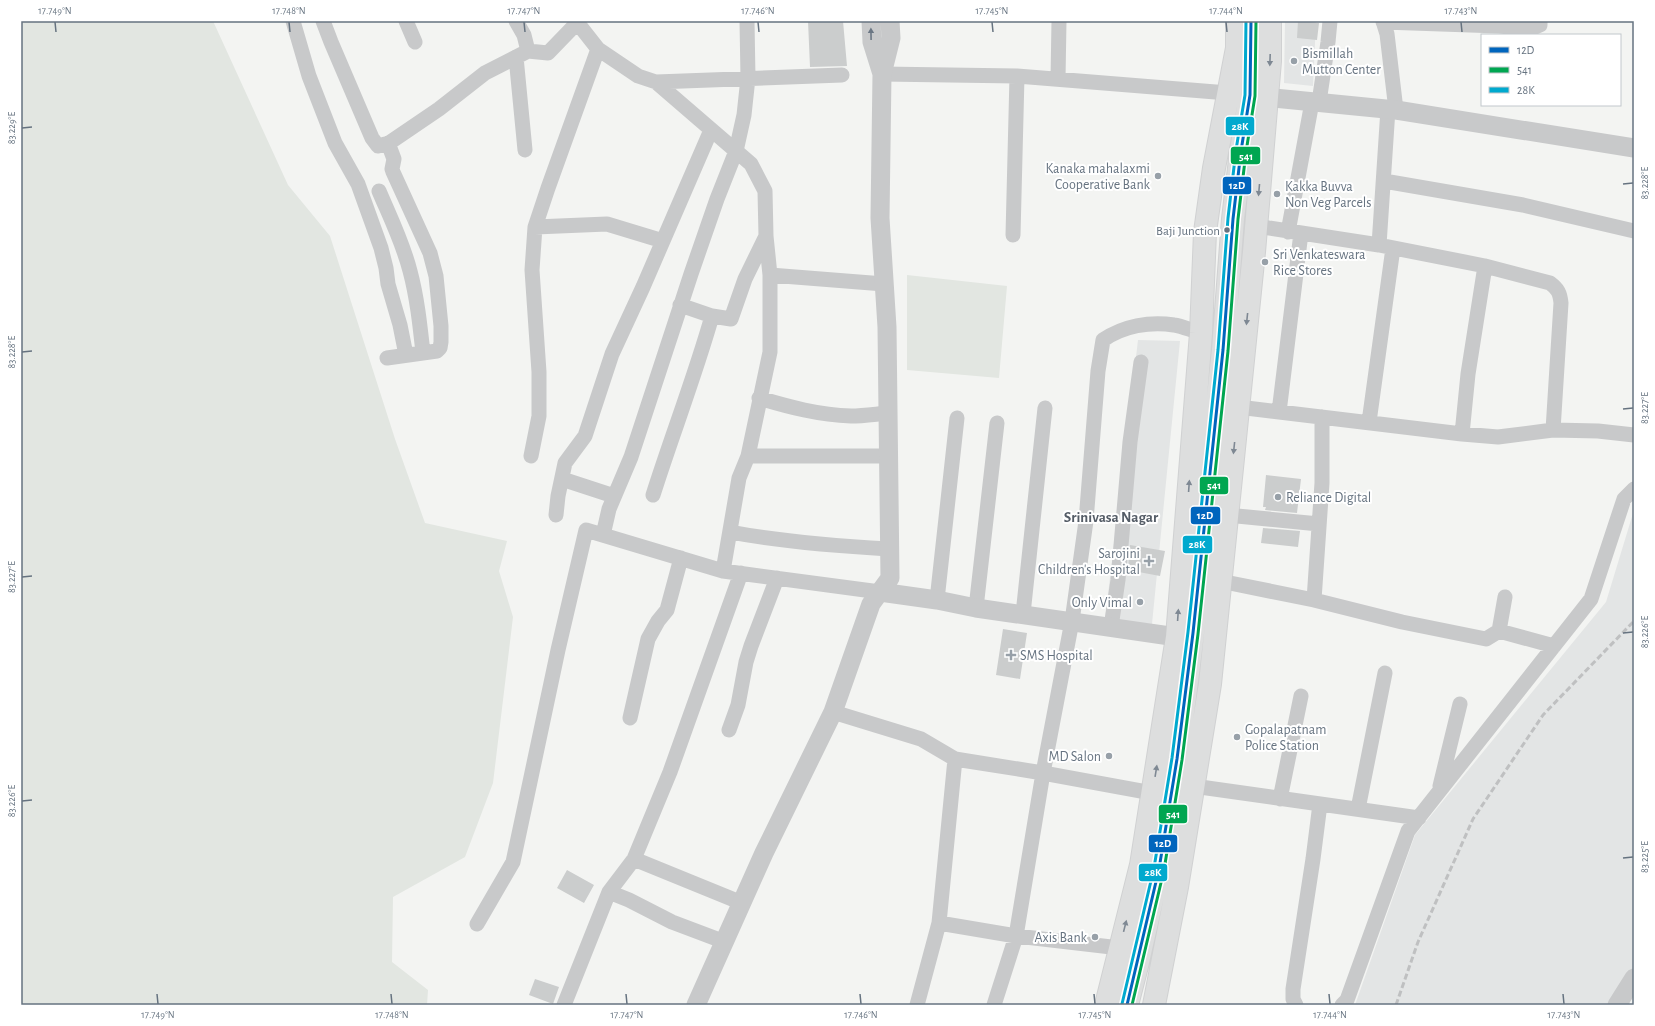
<svg xmlns="http://www.w3.org/2000/svg" width="1655" height="1026" font-family="'Alegreya Sans',sans-serif">
<style>
.built{fill:#e3e5e5}
.green{fill:#e2e6e1}
.building{fill:#cbcdcd}
.lines{fill:none;stroke-linecap:round;stroke-linejoin:round}
.primary-casing{stroke:#d0d1d2;stroke-width:24}
.minor{stroke:#c8c9ca;stroke-width:15}
.tertiary{stroke:#c8c9ca;stroke-width:19}
.primary{stroke:#dddede;stroke-width:22}
.rail{stroke:#bfc0c1;stroke-width:3;stroke-dasharray:6 3;stroke-linecap:butt}
.bus-1-casing{stroke:#fff;stroke-width:6}
.bus-2-casing{stroke:#fff;stroke-width:6}
.bus-3-casing{stroke:#fff;stroke-width:6}
.bus-1{stroke:#0065bd;stroke-width:3}
.bus-2{stroke:#00a651;stroke-width:3}
.bus-3{stroke:#00a9ce;stroke-width:3}
.oneway{fill:#6b7784}
.oneway2{fill:#7e8893}
.ticks{fill:none;stroke:#667380;stroke-width:1.5}
.poi-dot{fill:#97a0a8;stroke:#fff;stroke-width:1.5}
.bus-dot{fill:#667380;stroke:#fff;stroke-width:1.5}
.labels{text-anchor:middle;stroke-width:4;stroke-linejoin:round;paint-order:stroke}
.bus-label{font-size:13px;fill:#667380;stroke:#fff;text-anchor:end}
.poi-label{font-size:14px;fill:#667380;stroke:#fff;text-anchor:start}
.neighbourhood-label{font-size:15px;font-weight:bold;fill:#545c66;stroke:#fff}
.line-badge{stroke:#fff;stroke-width:1.5}
.badge-label{font-size:11px;text-anchor:middle;font-weight:bold;fill:#fff}
.neatline{fill:none;stroke:#667380;stroke-width:1.5}
.ticks-label{font-size:10px;text-anchor:middle;fill:#667380}
</style>
<rect width="100%" height="100%" fill="#f3f4f2"/>
<path class="built" d="M1285,21H1316L1313,86L1284,83Z
M1138,340L1180,341L1152,624L1105,620Z
M1634,510V967L1616,1005H1355L1415,835L1606,602Z"/>
<path class="green" d="M21,21H213L288,185L330,236L395,439L425,523L507,541L499,571L513,617L493,783L465,857L393,897L392,962L428,990L427,1005H21Z
M907,275L1007,286L999,378L907,370Z"/>
<path class="building" d="M808,21H843L847,66L810,67Z
M1298,21L1319,23L1317,40L1297,38Z
M1266,475L1301,479L1297,513L1265,510L1266,507H1263Z
M1263,528L1300,531L1298,547L1261,543Z
M1130,545L1165,551L1160,576L1128,570Z
M1003,629L1027,633L1020,679L996,675Z
M567,870L594,885L584,903L557,888Z
M535,979L559,987L553,1004L529,995Z"/>
<g class="lines">
<defs>
<path id="primary" d="M1106,1005L1141,865L1177,637L1201,333L1205,232L1214,168L1237,48V21
M1127,1005L1137,966L1159,869L1177,759L1193,633L1223,350L1233,219L1241,151L1250,95L1251,32
M1154,1005L1177,887L1210,684L1254,252L1270,61V21"/>
</defs>
<use href="#primary" class="primary-casing"/>
<path class="minor" d="M293,21L309,76L335,143L358,184L381,248L386,268L388,284L400,325L406,355
M323,21L331,42L372,138L378,146L389,143L439,109L485,73L528,51L548,53L577,23
M406,21L415,42
M516,21L524,35L528,51
M576,21L598,49L638,76L656,82L736,151L717,199L691,274L631,457L609,509L603,535
M1383,21L1387,34L1396,110
M1383,22L1499,26L1531,29L1540,25V21
M516,57L525,150
M882,74L1017,76L1228,93
M1058,79L1059,21
M656,82L842,75
M1319,102L1328,42L1330,21
M1384,181L1523,205L1634,231
M379,191C390,217 403,243 410,271C417,297 420,325 423,353
M1256,226L1379,245L1485,266L1550,283C1558,289 1560,293 1561,303L1553,430
M535,227L607,224L663,241
M1288,232L1312,102
M1013,235L1017,76
M1379,245L1388,109
M770,275L884,284
M680,305L712,316
M387,358L437,351L440,348L441,342V326L436,276L430,253L393,172L392,169L394,159L388,143
M759,398C789,407 819,415 851,416C863,416 876,414 888,413
M1238,407L1462,434L1498,437L1553,430L1598,431L1634,435
M1279,412L1301,233
M1369,422L1393,248
M1462,434L1468,374L1485,266
M531,456L539,416V372L532,270L535,227L548,188L598,49
M748,456H888
M562,479L614,496
M653,495C672,435 695,376 712,316L731,319L745,279L766,236
M556,515L558,496L565,463L585,436L612,354L643,287L711,130
M1227,515L1319,524
M730,532C783,542 836,546 889,549
M723,571L739,478L748,456L770,352V275L766,236L765,191L751,164L736,151L744,115L748,78L747,21
M1220,581L1314,600L1402,622L1486,639L1499,631L1505,597
M937,600L957,418
M1314,600L1322,483V417
M976,608L997,423
M1023,614L1045,408
M1111,627L1118,580L1130,442L1141,362
M1499,631L1554,646
M833,712L921,739L955,759L939,923L917,1005
M630,718L648,639L658,621L667,610L681,558
M729,730L738,705L746,662L751,646L777,578
M955,759L1043,773L1072,621L1086,521L1098,371L1103,340C1123,326 1150,321 1174,325C1183,326 1192,331 1201,333
M1193,786L1419,818
M1440,786L1460,704
M1280,799L1301,696
M1358,809L1385,673
M634,859L742,903
M609,892L629,900L672,922L725,942
M939,923L1016,936L1120,948
M477,924L513,862L558,650L586,530L723,571L880,592
M564,1005L609,892L634,859L670,772L741,573
M994,1005L1016,936L1043,773L1152,793
M1296,1005L1293,999V989L1313,859L1320,804
M1342,1005L1347,1000L1408,831L1591,599L1624,499L1634,489"/>
<path class="tertiary" d="M871,21L872,42L882,74
M1253,96L1396,110L1634,148
M880,592L937,600L976,608L1177,637
M696,1005L764,853L833,712L871,604L890,578L887,327L880,218L882,74L891,38L890,21
M1617,1005L1634,978"/>
<use href="#primary" class="primary"/>
<path class="rail" d="M1396,1005L1418,942L1473,819L1543,715L1634,621"/>
<defs>
<path id="bus-1" d="M1127,1005L1159,869L1177,759L1193,633L1223,350L1233,219L1241,151L1250,95L1251,21"/>
<path id="bus-2" d="M1132,1005L1164,870L1182,760L1198,634L1228,351L1238,219L1246,152L1255,96L1256,21"/>
<path id="bus-3" d="M1122,1004L1154,868L1172,758L1188,632L1218,350L1228,218L1236,150L1245,95L1246,21"/>
</defs>
<use href="#bus-1" class="bus-1-casing"/>
<use href="#bus-2" class="bus-2-casing"/>
<use href="#bus-3" class="bus-3-casing"/>
<use href="#bus-1" class="bus-1"/>
<use href="#bus-2" class="bus-2"/>
<use href="#bus-3" class="bus-3"/>
</g>
<defs><path id="oneway-solid" d="M-6-.8H1V-3.2L6.5 0L1 3.2V.8H-6Z"/></defs>
<use class="oneway" href="#oneway-solid" transform="translate(871 34) rotate(-91)"/>
<g class="oneway2">
<use href="#oneway-solid" transform="translate(1270 60) rotate(92)"/>
<use href="#oneway-solid" transform="translate(1259 190) rotate(95)"/>
<use href="#oneway-solid" transform="translate(1247 319) rotate(96)"/>
<use href="#oneway-solid" transform="translate(1234 448) rotate(96)"/>
<use href="#oneway-solid" transform="translate(1189 486) rotate(-86)"/>
<use href="#oneway-solid" transform="translate(1178 615) rotate(-86)"/>
<use href="#oneway-solid" transform="translate(1156 771) rotate(-81)"/>
<use href="#oneway-solid" transform="translate(1125 926) rotate(-76)"/>
</g>
<path class="ticks" d="M55,22L56,32M289,22L290,32M524,22L525,32M758,22L759,32M992,22L993,32M1226,22L1227,32M1461,22L1462,32M22,128L32,127M1623,184L1633,183M22,352L32,351M1623,409L1633,408M22,577L32,576M1623,633L1633,632M22,801L32,800M1623,858L1633,857M157,994L158,1004M391,994L392,1004M626,994L627,1004M860,994L861,1004M1094,994L1095,1004M1329,994L1330,1004M1563,994L1564,1004"/>
<g class="poi-dot">
<circle cx="1294" cy="61" r="4"/>
<circle cx="1158" cy="176" r="4"/>
<circle cx="1277" cy="194" r="4"/>
<circle cx="1265" cy="262" r="4"/>
<circle cx="1278" cy="497" r="4"/>
<path d="M1147 555h4v4h4v4h-4v4h-4v-4h-4v-4h4z"/>
<circle cx="1140" cy="602" r="4"/>
<path d="M1009 649h4v4h4v4h-4v4h-4v-4h-4v-4h4z"/>
<circle cx="1237" cy="737" r="4"/>
<circle cx="1109" cy="756" r="4"/>
<circle cx="1095" cy="937" r="4"/>
</g>
<circle class="bus-dot" cx="1227" cy="230" r="3.5"/>
<g class="labels">
<g class="bus-label">
<text x="1220" y="235">Baji Junction</text>
</g>
<g class="poi-label">
<text x="1302" y="58">Bismillah<tspan x="1302" dy="16">Mutton Center</tspan></text>
<text x="1150" y="173" text-anchor="end">Kanaka mahalaxmi<tspan x="1150" dy="16">Cooperative Bank</tspan></text>
<text x="1285" y="191">Kakka Buvva<tspan x="1285" dy="16">Non Veg Parcels</tspan></text>
<text x="1273" y="259">Sri Venkateswara<tspan x="1273" dy="16">Rice Stores</tspan></text>
<text x="1286" y="502">Reliance Digital</text>
<text x="1140" y="558" text-anchor="end">Sarojini<tspan x="1140" dy="16">Children's Hospital</tspan></text>
<text x="1132" y="607" text-anchor="end">Only Vimal</text>
<text x="1020" y="660">SMS Hospital</text>
<text x="1245" y="734">Gopalapatnam<tspan x="1245" dy="16">Police Station</tspan></text>
<text x="1101" y="761" text-anchor="end">MD Salon</text>
<text x="1087" y="942" text-anchor="end">Axis Bank</text>
</g>
<g class="neighbourhood-label">
<text x="1111" y="522">Srinivasa Nagar</text>
</g>
</g>
<g class="line-badge">
<rect x="1225" y="116" width="30" height="20" rx="4" fill="#00a9ce"/>
<rect x="1230" y="146" width="31" height="19" rx="4" fill="#00a651"/>
<rect x="1222" y="176" width="30" height="19" rx="4" fill="#0065bd"/>
<rect x="1199" y="476" width="30" height="19" rx="4" fill="#00a651"/>
<rect x="1190" y="506" width="31" height="19" rx="4" fill="#0065bd"/>
<rect x="1182" y="535" width="31" height="19" rx="4" fill="#00a9ce"/>
<rect x="1158" y="804" width="30" height="20" rx="4" fill="#00a651"/>
<rect x="1148" y="834" width="30" height="19" rx="4" fill="#0065bd"/>
<rect x="1138" y="863" width="30" height="19" rx="4" fill="#00a9ce"/>
</g>
<g class="badge-label">
<text x="1240" y="130">28K</text>
<text x="1246" y="160">541</text>
<text x="1237" y="189">12D</text>
<text x="1214" y="489">541</text>
<text x="1205" y="519">12D</text>
<text x="1197" y="548">28K</text>
<text x="1173" y="818">541</text>
<text x="1163" y="847">12D</text>
<text x="1153" y="876">28K</text>
</g>
<rect width="1655" height="1026" fill="none" stroke="#ffffff" stroke-width="44"/>
<rect x="1481" y="34" width="140" height="72" fill="#ffffff" stroke="#c2c7cc"/>
<rect x="1489" y="47" width="20" height="6" fill="#0065bd" stroke="#c2c7cc"/>
<text x="1517" y="54" font-size="12" fill="#667380">12D</text>
<rect x="1489" y="67" width="20" height="6" fill="#00a651" stroke="#c2c7cc"/>
<text x="1517" y="74" font-size="12" fill="#667380">541</text>
<rect x="1489" y="87" width="20" height="6" fill="#00a9ce" stroke="#c2c7cc"/>
<text x="1517" y="94" font-size="12" fill="#667380">28K</text>
<rect x="22" y="22" width="1611" height="982" class="neatline"/>
<g class="ticks-label">
<text x="55" y="14">17.749°N</text>
<text x="289" y="14">17.748°N</text>
<text x="524" y="14">17.747°N</text>
<text x="758" y="14">17.746°N</text>
<text x="992" y="14">17.745°N</text>
<text x="1226" y="14">17.744°N</text>
<text x="1461" y="14">17.743°N</text>
<text transform="translate(11 128) rotate(-90)" y="4">83.229°E</text>
<text transform="translate(1644 183) rotate(-90)" y="4">83.228°E</text>
<text transform="translate(11 352) rotate(-90)" y="4">83.228°E</text>
<text transform="translate(1644 408) rotate(-90)" y="4">83.227°E</text>
<text transform="translate(11 577) rotate(-90)" y="4">83.227°E</text>
<text transform="translate(1644 632) rotate(-90)" y="4">83.226°E</text>
<text transform="translate(11 801) rotate(-90)" y="4">83.226°E</text>
<text transform="translate(1644 857) rotate(-90)" y="4">83.225°E</text>
<text x="158" y="1018">17.749°N</text>
<text x="392" y="1018">17.748°N</text>
<text x="627" y="1018">17.747°N</text>
<text x="861" y="1018">17.746°N</text>
<text x="1095" y="1018">17.745°N</text>
<text x="1330" y="1018">17.744°N</text>
<text x="1564" y="1018">17.743°N</text>
</g>
</svg>
